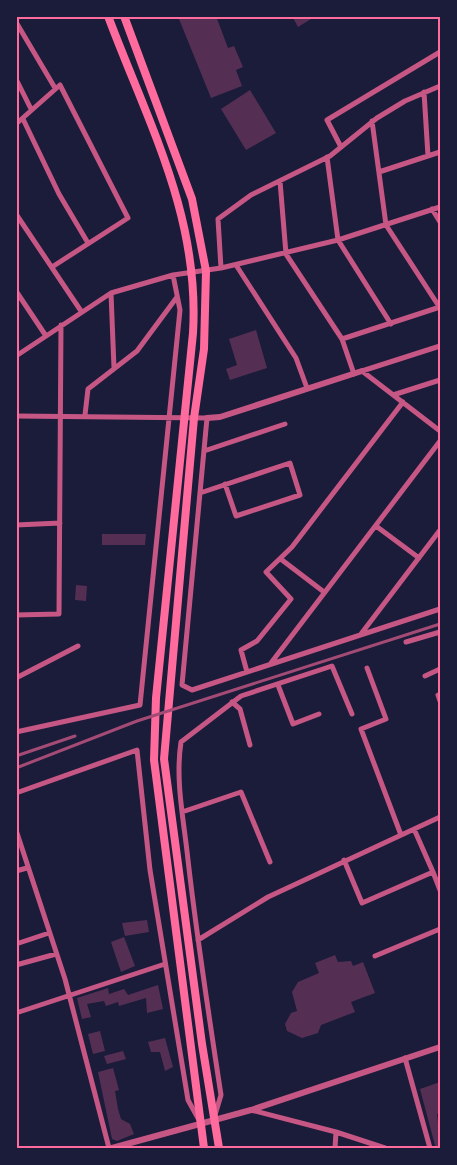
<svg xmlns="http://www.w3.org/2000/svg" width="457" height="1165" font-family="'Public Sans',sans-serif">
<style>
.building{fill:#542f53}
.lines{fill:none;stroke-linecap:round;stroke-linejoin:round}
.minor{stroke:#c65784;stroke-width:5}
.tertiary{stroke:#c65784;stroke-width:6}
.trunk{stroke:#ff6b9d;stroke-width:8}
.rail{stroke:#a44b75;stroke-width:3}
.neatline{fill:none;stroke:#ff6b9d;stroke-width:2}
</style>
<rect width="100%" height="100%" fill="#1b1b3a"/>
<path class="building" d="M184,16H216L228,48L234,46L243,67L236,70L242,86L211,98L179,19Z
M292,16H316L298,27Z
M250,90L276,133L246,150L221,109Z
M256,330L267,368L230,380L226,369L237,365L229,339Z
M102,534H146L145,545H102Z
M76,585L87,586L86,601L75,600Z
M147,920L149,932L125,936L122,923Z
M124,937L135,966L121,972L111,942Z
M335,955L338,962L351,961L353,966L363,962L375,993L351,1002L355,1012L321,1025L318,1033L302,1038L287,1031L285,1024L291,1013L297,1011L292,992L298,982L319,973L315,963Z
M158,985L163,1009L147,1013L146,998L119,1006L118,1002L106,1006L104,1001L87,1004L91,1017L82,1019L77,998L108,988L109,994L124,989L128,995Z
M100,1031L105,1051L93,1054L88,1034Z
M165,1038L173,1067L165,1071L160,1052H151L148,1042Z
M123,1051L126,1059L107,1064L104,1056Z
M113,1068L119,1090L115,1091L118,1109L121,1119L130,1124L134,1134L117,1141L112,1139L98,1072Z
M440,1082V1113L437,1114L441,1149H436L420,1089Z"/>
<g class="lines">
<path class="minor" d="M16,22L55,88
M16,79L31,109
M424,92L428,156
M23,119L59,194L88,243
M372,121L386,225L440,308
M16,124L60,85L128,218L52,267
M341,147L327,120L440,52
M327,157L338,240L391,324
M379,172L440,152
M280,181L286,254L342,339L354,374
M432,209L440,222
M16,214L81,311
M236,265L296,358L307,388
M221,268L218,219L251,195L330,156L377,118L405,101L440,86
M16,291L46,336
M111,293L114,368
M342,339L440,307
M16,356L111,293L173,275L221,268L338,240L440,207
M362,371L440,431
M362,371L440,346
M393,395L440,380
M85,415L88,389L137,351L177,297
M16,416L207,418L182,685L192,690L440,609
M204,451L285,424
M200,493L290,463L300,495L236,516L225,484
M16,525L60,523
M376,526L419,558
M282,560L324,592
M16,615L59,614L61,325
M361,634L440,530
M406,642L440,632
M271,663L440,441
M367,668L386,719L361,729L401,835
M247,672L241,650L257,641L291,599L266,572L292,547L403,402
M425,676L440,669
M16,678L78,646
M278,685L293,724L319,714
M438,695L440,701
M232,702L240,709L250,745
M16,732L140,705L180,310L173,275
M16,793L137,750L150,870L188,1100L199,1120
M182,812L241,792L270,862
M414,829L433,872
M16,830L65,979L109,1148
M344,860L362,903L433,872L440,890
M16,871L27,868
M198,940L268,897L440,817
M16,944L49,933
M375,956L440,929
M16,965L56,954
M16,1013L165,964
M405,1058L430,1148
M251,1110L336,1132L385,1148
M215,1115L221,1095C209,1017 197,939 188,860C184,821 175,781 181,742L241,696L332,666L352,714
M335,1148L336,1132"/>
<path class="tertiary" d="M207,418L220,417L362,371
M112,1148L251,1110L440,1047"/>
<path class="trunk" d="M108,16C148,123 200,216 193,333L156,698L154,760L204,1148
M124,16L192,199L206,271L204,349L194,418L164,759L202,1044L219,1148"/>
<path class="rail" d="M16,756L75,736
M16,768L137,721L440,624"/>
</g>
<rect width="457" height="1165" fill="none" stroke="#1b1b3a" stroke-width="36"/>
<rect x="18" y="18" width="421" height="1129" class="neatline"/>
</svg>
